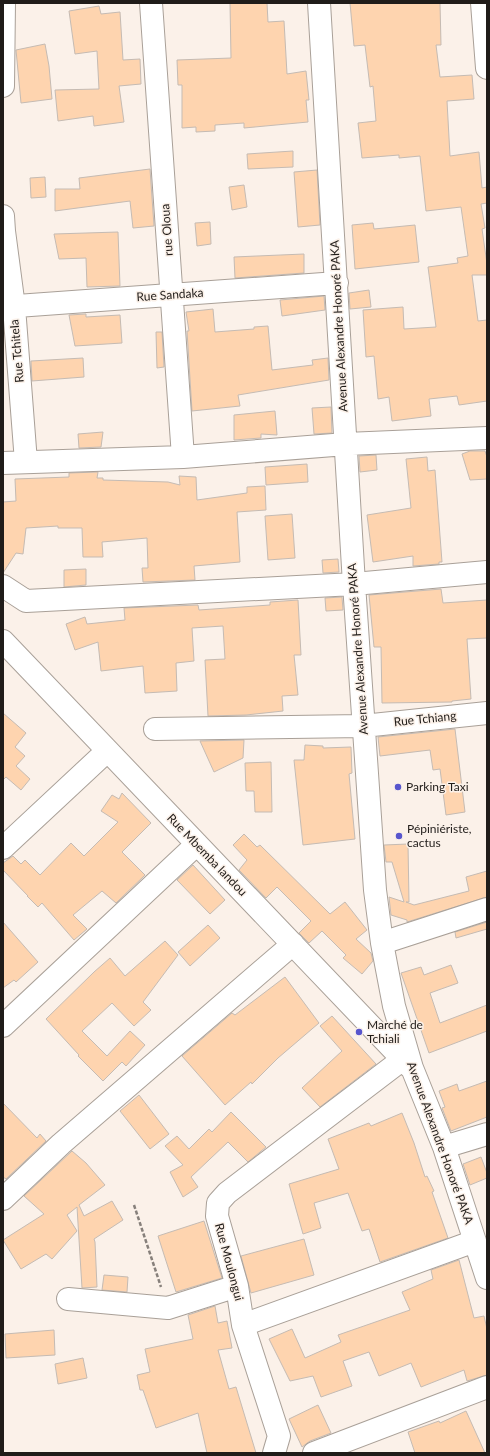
<svg xmlns="http://www.w3.org/2000/svg" width="490" height="1456" font-family="Lato,sans-serif">
<style>
.building{fill:#fed4af;stroke:#c5bbb3}
.lines{fill:none;stroke-linecap:round;stroke-linejoin:round}
.minor-casing{stroke:#a9a098;stroke-width:24}
.path{stroke:#87807b;stroke-width:2.5;stroke-dasharray:4 2;stroke-linecap:butt}
.minor{stroke:#fff;stroke-width:22}
.poi-dot{fill:#5855cd;stroke:#fbf1e9;stroke-width:1.5}
.labels{text-anchor:middle;stroke-width:3;stroke-linejoin:round;paint-order:stroke}
.street-label{font-size:12px;fill:#201c19;stroke:#fbf1e9}
.poi-label{font-size:12px;fill:#201c19;stroke:#fbf1e9;text-anchor:start}
</style>
<rect width="100%" height="100%" fill="#fbf1e9"/>
<path class="building" d="M230,3H267L268,22L284,21L287,74L306,71L309,100H306L308,122L244,128V123L215,125V131L196,132V127L182,128V85H178L177,60L231,58Z
M350,3H440L441,45H436L440,77L472,75L474,99L447,101L450,156L479,152L482,188L487,187V203L481,204L485,228L482,229L487,264V275H472L478,321L487,320V401L459,405L457,396L429,399L431,416L392,421L389,397L378,399L374,356L366,357L363,310L403,307L404,329L436,327L428,267L458,263L457,258L468,256L461,207L426,211L420,156L399,158V155L362,158L358,123L376,121L373,86L370,87L365,45L354,46Z
M99,6L101,14L120,12L123,60L140,59L141,84L119,86L124,122L94,126L93,116L58,121L55,90L99,89L97,51L75,54L69,11Z
M45,44L49,66L52,99L21,103L16,50Z
M293,151V167L248,169L247,154Z
M150,169L154,226L133,228L130,201L55,211V189H80L79,178Z
M317,170L320,225L298,227L294,172Z
M45,177L46,197L31,198L30,178Z
M244,185L247,207L232,210L229,187Z
M210,222L211,244L197,246L195,223Z
M373,223L374,229L415,225L419,262L355,269L352,225Z
M118,232L120,286L87,287L86,258L59,259L54,234Z
M304,254V273L235,278L234,257Z
M369,290L371,307L350,309L349,293Z
M324,296L325,310L282,316L280,300Z
M213,309L215,332L254,329V327L268,326L272,370L313,365L312,360L328,358L329,380L238,395L240,406L192,411L187,331H189L186,312Z
M86,314V317L120,315L122,343L75,346L69,315Z
M156,332H162L164,367L157,368Z
M83,358L84,377L32,381L31,361Z
M331,407L332,433L314,434L312,408Z
M275,411L277,435L261,434V438L234,440V415Z
M103,432L101,447L79,448L78,434Z
M470,451H485L487,457V479L470,480L462,454Z
M376,455L377,470L360,472L359,456Z
M427,457L428,471L435,470L442,562H439V564L413,566V556L373,562L367,515L411,508L406,459Z
M307,464L308,482L266,485L265,467Z
M98,472L97,478H103V480L168,482L180,485L179,476L196,477L197,500L247,493V487L265,486L266,510L237,512L240,562L194,566L195,580L143,582L142,568H148L147,538L102,542L103,557H83L82,528H58V526L26,528L23,554L16,553L3,573V502L16,501L15,479L69,477V473Z
M292,514L295,558L268,560L265,516Z
M338,559L339,572L323,573L322,560Z
M86,569V585L64,587V570Z
M441,589L443,603L487,600V638L467,639L471,699L452,701V702L382,703L381,647H374L369,595Z
M342,597L343,610L326,611L325,598Z
M298,600L301,655H294L298,695L282,696L283,711L246,715L208,716L205,660L225,659L223,626L192,628L194,661L176,663L177,691L145,693L143,666L101,671L98,642L75,650L66,624L85,617L87,624L125,620L124,608L198,605L199,610L270,605V602Z
M3,713L26,733L15,747L25,756L16,766L30,779L21,790L6,777L3,780Z
M455,729L465,812L446,815L440,769L433,770L430,750L380,756L378,737Z
M244,740L243,758L214,772L200,741Z
M305,745L323,746V748L351,747L352,773L349,774L355,839L303,845L294,760H304Z
M271,762L272,812H255L254,791H246L245,763Z
M122,793L151,823L122,852L145,875L116,903L102,891L73,915L87,929L74,940L42,903L38,907L27,896H28L3,870V863L13,856L21,864L25,860L40,875L71,843L84,856L118,822L101,811L112,795L119,799Z
M244,834L257,847L260,845L330,914L345,902L367,930L356,939L371,953L373,961L362,974L343,958L346,955L322,931L309,943L299,933L311,921L277,887L266,898L239,870L247,860L233,845Z
M408,844L409,902H406L414,905L469,891L466,877L487,871V897L407,922V920L391,915L389,897L404,902L392,862H386L384,845Z
M193,865L225,900L210,914L177,880Z
M3,922L38,962L16,982L14,980L3,988Z
M487,922V929L456,938L455,932Z
M208,925L220,938L190,966L178,952Z
M165,941L178,955L143,1002L151,1010L134,1026L112,1003L82,1031L107,1056L130,1031L145,1045L126,1066L122,1062L103,1081L78,1056L79,1055L46,1019L94,972L110,958L125,976Z
M451,965L458,983L430,993L440,1023L487,1005V1031L429,1053L401,973L421,967L424,975Z
M285,977L319,1023L278,1058L252,1084L251,1082L225,1105L182,1056L232,1013L235,1015Z
M332,1016L376,1064L320,1107L302,1088L342,1051L320,1026Z
M487,1081V1117L451,1131L442,1108L445,1107L439,1091L457,1084L459,1091Z
M139,1095L169,1134L150,1149L120,1111Z
M3,1103L37,1138L40,1134L46,1141L6,1179L3,1177Z
M231,1112L266,1147L248,1162L228,1142L191,1177L198,1187L183,1197L170,1172L183,1165L165,1146L177,1136L189,1149L209,1129L212,1132Z
M402,1113L414,1143L425,1177L427,1176L434,1191L432,1192L448,1238L380,1262L369,1229L362,1231L348,1193L314,1203L321,1228L303,1234L289,1184L339,1169L328,1139L369,1123L371,1126Z
M72,1151L86,1163L105,1185L79,1205L84,1216L112,1201L123,1220L94,1239L95,1242L97,1287L82,1288L77,1207L67,1215L77,1231L52,1259L46,1254L21,1269L3,1240L44,1214L24,1196Z
M481,1157L487,1173V1178L470,1185L463,1164Z
M204,1221L222,1278L176,1292L158,1236Z
M304,1239L314,1275L251,1293L241,1256Z
M459,1260L474,1318L484,1316L487,1329V1375L467,1381L464,1370L421,1387L411,1363L379,1376L369,1352L343,1361L352,1386L321,1397L313,1376L290,1381L269,1339L292,1329L305,1358L341,1342L338,1335L410,1310L402,1292L433,1279L431,1270Z
M104,1275L128,1277L127,1292L102,1290Z
M215,1306L218,1323L227,1321L232,1348L218,1350L229,1389L236,1387L256,1453H207L198,1413L156,1428L143,1390H140L137,1375L150,1372L145,1349L193,1339L188,1315Z
M54,1330L55,1355L6,1358L5,1334Z
M83,1358L87,1378L58,1384L55,1364Z
M318,1405L331,1433L310,1441L302,1447L289,1419Z
M466,1411L485,1453H415L408,1432L439,1421L440,1423Z"/>
<g class="lines">
<defs>
<path id="minor" d="M151,3L183,457
M319,3L354,584L375,890L382,943L394,1006L412,1068L444,1147L487,1278
M482,3L487,68
M3,86L4,3
M3,216L4,231L14,307L26,462
M3,307L337,283
M3,463L183,457L346,444L487,438
M3,586L26,601L354,584L487,572
M3,641L410,1067
M155,729L363,726L487,713
M3,848L107,751
M382,943L487,909
M3,1026L197,844
M444,1147L487,1134
M3,1199L61,1144L293,944
M68,1299L168,1308L237,1286
M243,1325L475,1241
M274,1453L279,1436L243,1325L237,1286L217,1216L218,1203L227,1193L403,1059
M314,1453L487,1387"/>
</defs>
<use href="#minor" class="minor-casing"/>
<path class="path" d="M134,1205L161,1287"/>
<use href="#minor" class="minor"/>
</g>
<g class="poi-dot">
<circle cx="398" cy="787" r="4"/>
<circle cx="399" cy="836" r="4"/>
<circle cx="359" cy="1032" r="4"/>
</g>
<g class="labels">
<g class="street-label">
<text transform="translate(167 230) rotate(-94)" y="4">rue Oloua</text>
<text transform="translate(170 295) rotate(-4)" y="4">Rue Sandaka</text>
<text transform="translate(339 326) rotate(-93)" y="4">Avenue Alexandre Honoré PAKA</text>
<text transform="translate(17 351) rotate(-95)" y="4">Rue Tchitela</text>
<text transform="translate(358 649) rotate(-94)" y="4">Avenue Alexandre Honoré PAKA</text>
<text transform="translate(425 719) rotate(-6)" y="4">Rue Tchiang</text>
<text transform="translate(207 855) rotate(46)" y="4">Rue Mbemba landou</text>
<text transform="translate(440 1143) rotate(70)" y="4">Avenue Alexandre Honoré PAKA</text>
<text transform="translate(229 1262) rotate(75)" y="4">Rue Moulongui</text>
</g>
<g class="poi-label">
<text x="406" y="791">Parking Taxi</text>
<text x="407" y="833">Pépiniériste,<tspan x="407" dy="14">cactus</tspan></text>
<text x="367" y="1029">Marché de<tspan x="367" dy="14">Tchiali</tspan></text>
</g>
</g>
<rect width="490" height="1456" fill="none" stroke="#201c19" stroke-width="8"/>
</svg>
